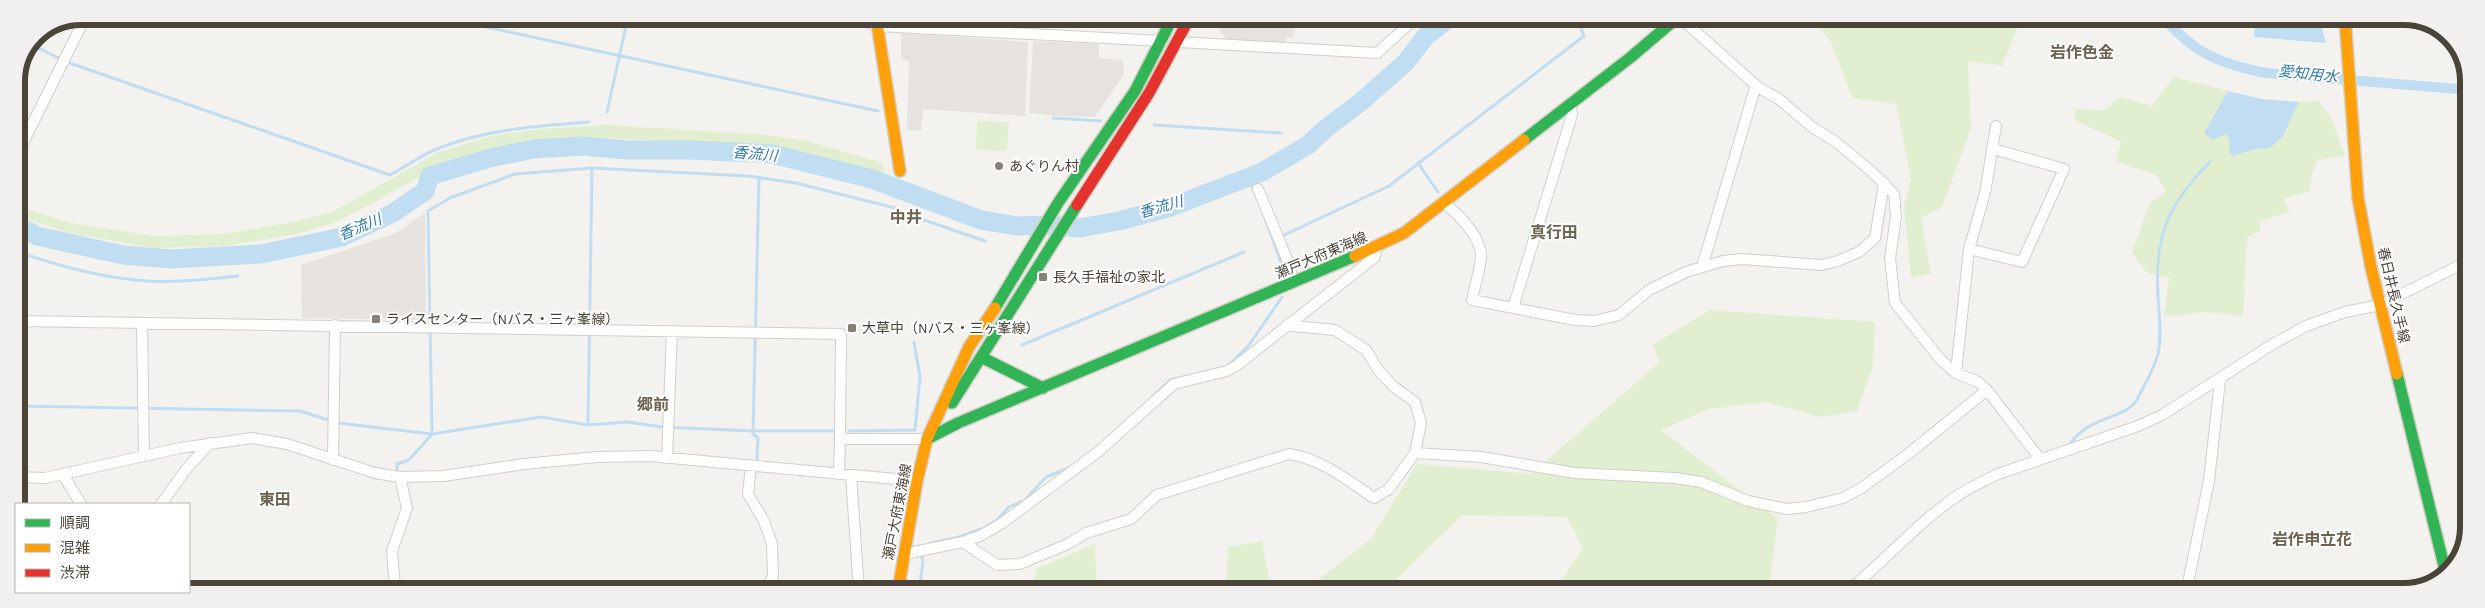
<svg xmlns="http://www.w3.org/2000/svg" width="2485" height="608" font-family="Karla,'Noto Sans JP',sans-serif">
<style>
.industrial{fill:#e6e2de}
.green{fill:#e1eecf}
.parking{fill:#e6e3df}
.water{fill:#c0ddf1}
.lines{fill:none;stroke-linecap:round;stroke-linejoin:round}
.stream{stroke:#c0ddf1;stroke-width:3}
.canal{stroke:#c0ddf1;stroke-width:10}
.river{stroke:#c0ddf1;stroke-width:19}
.street-casing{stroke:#d2d0cb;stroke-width:12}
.fast-casing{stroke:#d3cfc5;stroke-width:14}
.slow-casing{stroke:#d3cfc5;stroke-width:14}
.jam-casing{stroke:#d3cfc5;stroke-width:14}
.street{stroke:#fdfdfc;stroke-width:10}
.fast{stroke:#30b455;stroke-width:11}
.slow{stroke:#ff9f0a;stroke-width:11}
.jam{stroke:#e5322d;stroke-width:11}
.poi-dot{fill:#868178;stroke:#fff;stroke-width:2}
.labels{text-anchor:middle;stroke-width:4;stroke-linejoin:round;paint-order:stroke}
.poi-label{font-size:14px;fill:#4b4439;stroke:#fff;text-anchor:start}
.street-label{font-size:14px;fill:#4b4439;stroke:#fff}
.water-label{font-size:15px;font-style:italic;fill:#2e7ab2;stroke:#fff}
.quarter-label{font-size:16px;font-weight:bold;fill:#6e6250;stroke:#fff}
.rim{fill:none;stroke:#4b4439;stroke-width:6}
</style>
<rect width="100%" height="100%" fill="#f4f2ee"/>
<path class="industrial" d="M425,213L426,320L302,318L301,265L396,233Z"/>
<path class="green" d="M1810,17H2022L2002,66L1968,61L1971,128L1942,207L1921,218L1931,273L1911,278L1904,206L1911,179L1896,104L1852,98L1830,40Z
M2174,77L2228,91L2204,133L2225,134L2229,139L2230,152L2233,156L2256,149L2270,148L2283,136L2299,102L2318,101L2331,117L2345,156L2317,160L2310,181V191L2284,199L2289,212L2260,221V231L2247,237L2243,316L2206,312L2164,317L2169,278L2147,273L2132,253L2150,202L2166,192L2157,175L2116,162L2121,141L2075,121V109L2105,110L2120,97L2152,106Z
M977,121L1009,122L1007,151L976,150Z
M608,125L767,135L807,141L883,163L885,176L806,153L764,147L607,138L540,141L497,147L442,165L337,222L297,234L226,246L153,248L69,233L16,215V206L70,223L154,236L224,234L294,222L334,211L439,152L495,135L539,129Z
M1709,310L1875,322L1873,366L1857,411L1821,417L1766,402L1709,409L1661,430L1778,519L1769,591H1555L1583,548L1567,517L1462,515L1385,591H1304L1371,539L1417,464L1531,474L1660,362L1653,345Z
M1262,541L1271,591H1226L1228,547Z
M1095,544L1097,591H1031L1037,568Z"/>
<path class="parking" d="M1221,17H1295L1293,38L1287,37L1286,43L1227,40L1220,31Z
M901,33L1028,42L1025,116L923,109L921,131L907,130L909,61L901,59Z
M1033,41L1099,44V58L1123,60L1124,74L1095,117L1054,116L1053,118V115L1029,113Z"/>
<path class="water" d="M2255,17H2319L2326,43L2254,37Z
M2228,91L2262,99L2299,102L2283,136L2270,148L2256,149L2233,156L2230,153L2229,139L2225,134L2213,140L2204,133Z"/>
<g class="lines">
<path class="stream" d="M434,16L878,111
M31,44L64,61L390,175C405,167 421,155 437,149C485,129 538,126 589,122
M607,112L628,17
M1053,118L1101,121
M1154,125L1281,133
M1418,163L1438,192
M1248,177L1255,193
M1263,213L1286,276
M918,218L985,241
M1282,236L1389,186L1584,36L1576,17
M16,251C58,266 102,278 147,281C177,283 208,279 238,276
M1022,345L1244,252
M1231,363L1249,345L1282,297
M1151,398L1170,380L1187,376
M17,406L300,411L338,423L432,434L541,417L588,425L627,422L663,427L753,431H834
M588,425L592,168
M849,431L915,430L920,377L914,342
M2070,444C2089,416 2123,420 2137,400C2144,385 2154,370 2158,354C2162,336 2159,315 2158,296C2154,237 2168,204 2210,162
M757,459L758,438L753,434L759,177
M397,470V464L409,460L432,434L428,211L450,198L515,174L592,168L748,176L796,183L899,209
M925,547L928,544L959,537L984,528L997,520L1009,507L1025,500L1046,477L1071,467
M919,591L923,562L921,552"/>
<path class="canal" d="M2163,17C2194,54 2221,64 2266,73L2469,90"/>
<path class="river" d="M16,225L37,236L123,255L171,259L261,254L342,237L393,213L425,191L430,176L490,158L534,149L582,146L627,150H690L772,154L872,179L981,220L1018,226L1050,225L1079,228L1119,221L1171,207L1262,172L1308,145L1325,129L1362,101L1406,62L1426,36L1451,17"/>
<defs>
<path id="street" d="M852,17L878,26L1162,41
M1676,19L1685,22L1759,88L1779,99L1812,127L1836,142L1871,171L1894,194L1896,217L1890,258L1895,303L1941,360L1956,373L1978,382L1987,390L2040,459
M1179,42L1377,53L1417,17
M16,157L86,16
M1258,189L1285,254L1294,282
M1443,202C1458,214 1475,230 1480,249C1484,260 1474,287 1472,300L1575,320L1594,321L1619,315L1649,290L1686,272L1723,261L1742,259L1821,265L1838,261L1859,252L1875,238L1884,183
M1969,249L2022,262L2064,169L1993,149
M1702,267L1756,85
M1513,308L1572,115L1570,104
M17,321L841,334L840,439
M142,323L144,456
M1956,373L1969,249L1985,193L1996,126
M1415,453L1481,457L1575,473L1675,478L1701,482L1748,501L1787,509L1806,507L1843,498L1863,487L1908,454L1987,390
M667,458L672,331
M333,460L335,325
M751,466L748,494L764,521L772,544L773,576L766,591
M839,474L840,439H927
M63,475L81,504
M851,475L859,591
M17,477L45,478L180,448L252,438L287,444L375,473L400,477L443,476L524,464L597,457L650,456L917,481
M161,504L188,467L210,443
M963,542L997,565L1020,564L1068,544L1086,533L1131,519L1157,495L1289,454C1322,459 1347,480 1374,498L1389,489L1415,453L1421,423L1415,402L1394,387L1379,371L1366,350L1335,330L1293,326L1289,323
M904,554L963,542L980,536L1001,524L1098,452L1174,384L1227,371L1236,366L1375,257L1377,247
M392,591L395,587L392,551L407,508L400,477
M1848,591C1885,561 1917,523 1957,496C1970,487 1984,481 1998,474L2138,426L2162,415L2273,344L2306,326L2345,312L2380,305L2468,261
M2189,592L2188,583L2209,481L2220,380"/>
<path id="fast" d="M1524,140L1631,57L1678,17
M995,308L1058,203L1135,91L1173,17
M983,358L1043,388
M2397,374L2446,574
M952,403L1077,205
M927,439L958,423L1355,256"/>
<path id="slow" d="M876,17L900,171
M2345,18L2358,198L2371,267L2397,374
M1355,256L1404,233L1524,140
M898,591L917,481L927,439L969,347L995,308"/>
<path id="jam" d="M1077,205L1149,93L1190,17"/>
</defs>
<use href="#street" class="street-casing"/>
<use href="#fast" class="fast-casing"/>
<use href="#slow" class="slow-casing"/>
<use href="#jam" class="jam-casing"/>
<use href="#street" class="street"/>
<use href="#fast" class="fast"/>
<use href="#slow" class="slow"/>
<use href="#jam" class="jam"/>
</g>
<g class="poi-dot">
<circle cx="999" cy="166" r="5"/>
<rect x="1038" y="272" width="10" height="10" rx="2.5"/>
<rect x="371" y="314" width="10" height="10" rx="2.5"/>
<rect x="847" y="323" width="10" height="10" rx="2.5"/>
</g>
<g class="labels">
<g class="poi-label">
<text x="1009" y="171">あぐりん村</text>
<text x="1053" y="282">長久手福祉の家北</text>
<text x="386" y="324">ライスセンター（Nバス・三ヶ峯線）</text>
<text x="862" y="333">大草中（Nバス・三ヶ峯線）</text>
</g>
<g class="street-label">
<text transform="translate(1321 255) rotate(-23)" y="5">瀬戸大府東海線</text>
<text transform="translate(2394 295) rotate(77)" y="5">春日井長久手線</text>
<text transform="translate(897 512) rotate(-79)" y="5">瀬戸大府東海線</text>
</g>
<g class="water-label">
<text transform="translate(2308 74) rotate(6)" y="5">愛知用水</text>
<text transform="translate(755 154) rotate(5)" y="5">香流川</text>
<text transform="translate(1161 207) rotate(-16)" y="5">香流川</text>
<text transform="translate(360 227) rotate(-23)" y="5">香流川</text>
</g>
<g class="quarter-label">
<text x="2082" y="58">岩作色金</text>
<text x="906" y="223">中井</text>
<text x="1554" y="238">真行田</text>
<text x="653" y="410">郷前</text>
<text x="275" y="505">東田</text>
<text x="2312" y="545">岩作申立花</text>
</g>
</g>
<path d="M0 0H2485V608H0ZM81 25H2404A56 56 0 0 1 2460 81V527A56 56 0 0 1 2404 583H81A56 56 0 0 1 25 527V81A56 56 0 0 1 81 25Z" fill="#f1f0ef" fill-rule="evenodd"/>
<path class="rim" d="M81 25H2404A56 56 0 0 1 2460 81V527A56 56 0 0 1 2404 583H81A56 56 0 0 1 25 527V81A56 56 0 0 1 81 25Z"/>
<rect x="15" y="503" width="175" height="90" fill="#ffffff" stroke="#b7b4b0"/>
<rect x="25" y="519" width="25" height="8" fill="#30b455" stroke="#b7b4b0"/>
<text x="60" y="528" font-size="15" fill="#4b4439">順調</text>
<rect x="25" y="544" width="25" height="8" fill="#ff9f0a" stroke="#b7b4b0"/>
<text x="60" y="553" font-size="15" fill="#4b4439">混雑</text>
<rect x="25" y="569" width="25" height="8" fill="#e5322d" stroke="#b7b4b0"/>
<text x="60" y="578" font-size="15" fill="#4b4439">渋滞</text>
</svg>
